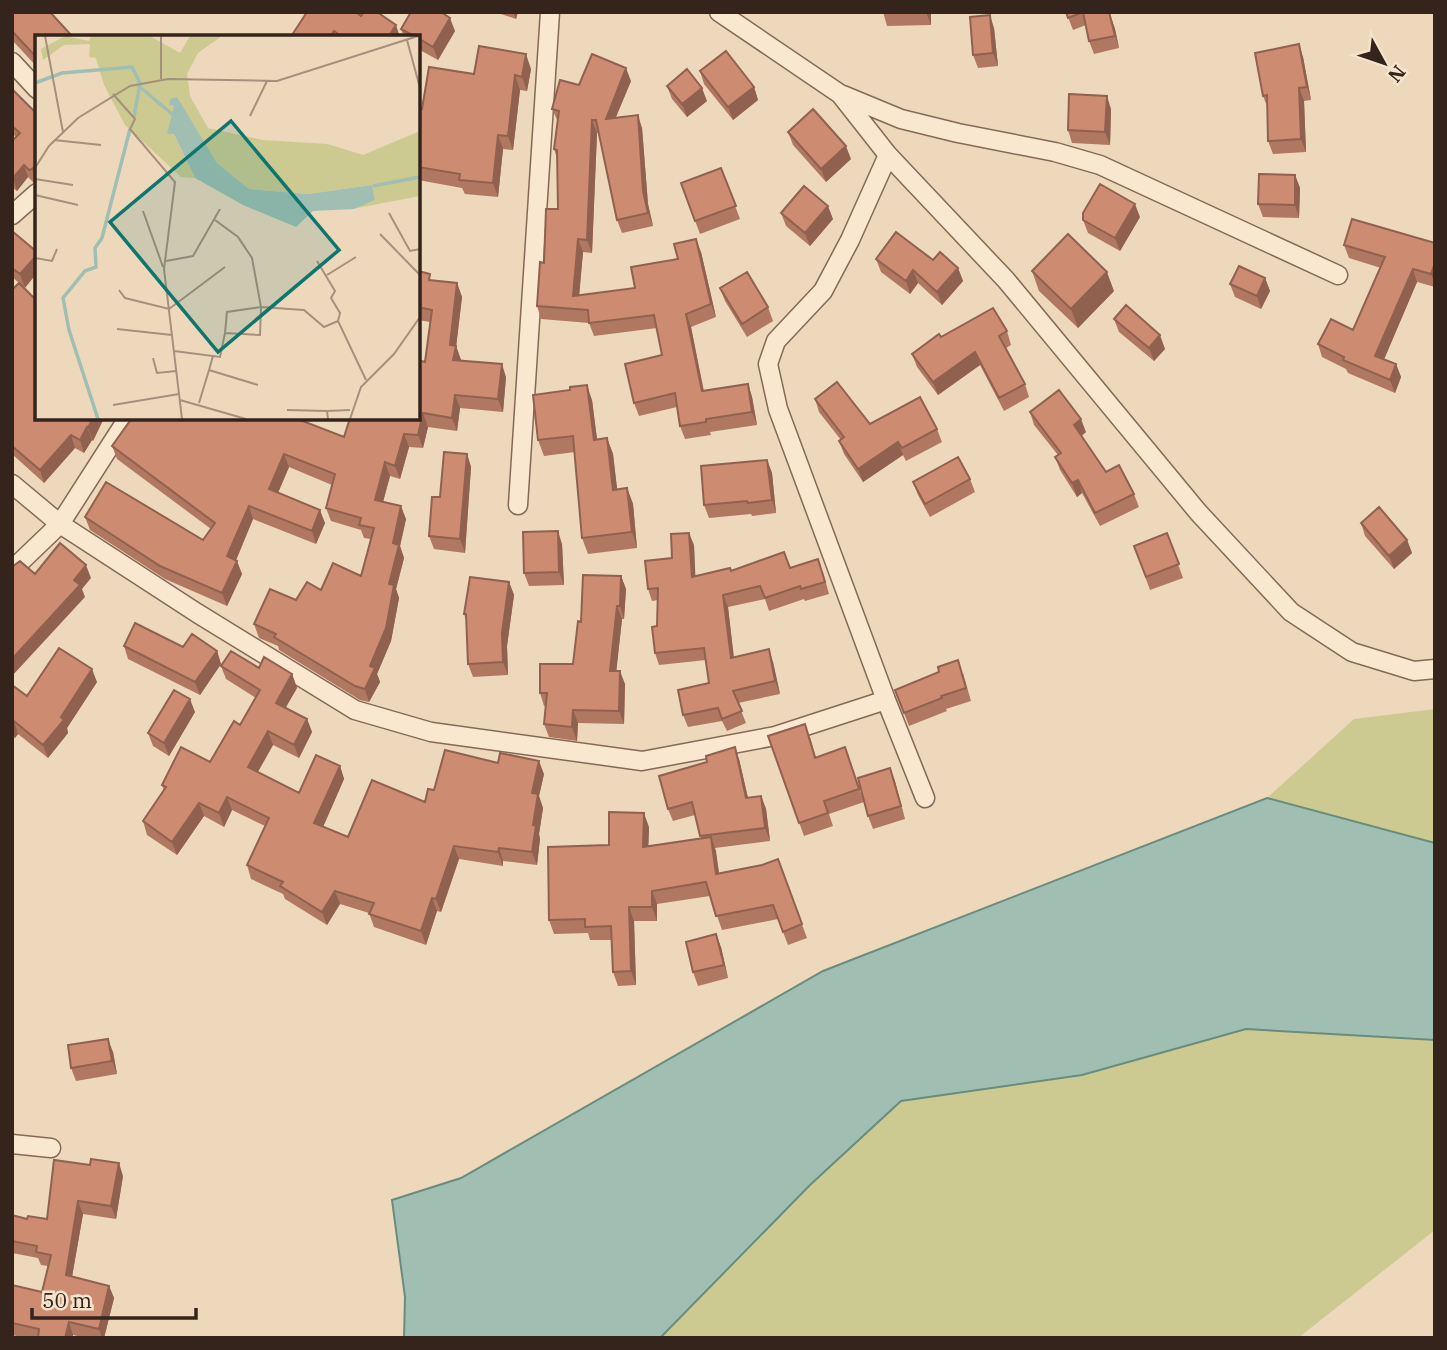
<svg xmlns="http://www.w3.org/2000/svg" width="1447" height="1350" font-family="'IBM Plex Serif',serif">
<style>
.green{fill:#ccca90}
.water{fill:#a0bfb2;stroke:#688c7e;stroke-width:2}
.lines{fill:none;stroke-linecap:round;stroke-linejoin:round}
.street-casing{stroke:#856956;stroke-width:21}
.street{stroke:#f9e7cf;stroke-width:18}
.wall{fill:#b07861}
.shaded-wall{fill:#90614f}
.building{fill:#cd8b71;stroke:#90614f;stroke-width:2}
.inset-river{fill:none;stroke:#a0bfb2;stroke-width:3.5}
.inset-road{fill:none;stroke:#a4907c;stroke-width:2}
.view{fill:#0f766e;fill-opacity:0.15;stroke:#0f766e;stroke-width:3.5}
.inset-edge{fill:none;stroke:#34241b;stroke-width:3.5}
</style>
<rect width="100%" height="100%" fill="#eed8bc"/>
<path class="green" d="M1435,709V843L1267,798L1354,719Z
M1246,1029L1435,1040V1230L1298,1338H660L810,1185L901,1101L1082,1075Z"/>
<path class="water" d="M1267,798L1435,843V1040L1246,1029L1082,1075L901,1101L810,1185L660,1338H404L405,1297L392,1200L461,1178L823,971Z"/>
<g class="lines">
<defs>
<path id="street" d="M719,12L840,94L888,155L1006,280L1198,512L1291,612L1352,652L1414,671L1435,669
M12,62L37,89
M843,95L901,119L958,133L1055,152L1100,165L1338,275
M888,155L850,240L823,291L776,341L768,364L778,409L886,700L925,798
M12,215L37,193
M12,484L60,524L197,613L355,710L431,732L642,761L775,736L886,700
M518,505L550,12
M12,570L60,524L128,418
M12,1144L51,1148"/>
</defs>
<use href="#street" class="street-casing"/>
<use href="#street" class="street"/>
</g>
<path class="wall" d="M12,12L37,37V67L12,40Z
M495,12H518L516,19Z
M883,12H931V25L887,26Z
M1066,12H1109L1115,29L1119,48L1094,54L1089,41L1086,25L1073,30Z
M994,28L998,66L978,68L973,55Z
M401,29L455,31L438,60L418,49V37H404Z
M1303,57L1311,100L1304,101L1306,152L1273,154L1268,141L1267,106L1263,96Z
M531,69L527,91L520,90L513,150L503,149L498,197L465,194L462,188L418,180V108L422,109L474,74Z
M700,71L754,87L758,100L733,120L704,84Z
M631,81L616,117L642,128L648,204L653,226L622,233L617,220L599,133H597L592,253L583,252L579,295L635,288L678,259L701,252L716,317L691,327L704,391L748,384L752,397L757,425L710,432L711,435L685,439L680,426L677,407L639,416L634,403L662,355L657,328L594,336L589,323L541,319L537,306L544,263L558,209L557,158L554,149L558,122L552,109L579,85Z
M667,86L707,101L687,117L672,99Z
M12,89L37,114V181L33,182L28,177L17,191L12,187V141L16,137L12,133Z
M1111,109L1110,145L1072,143L1068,130Z
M788,132L851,159L826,182L793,145Z
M721,168L740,219L700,234L681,183Z
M1295,175L1300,188L1299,218L1263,217L1258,204Z
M781,213L833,219L810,246L786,226Z
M1140,217L1120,251L1088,233L1083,220Z
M12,231L25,288L12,277Z
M1435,243V287L1417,282L1384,359L1396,364L1401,377L1395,393L1348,373L1346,369L1322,357L1318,344L1353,330L1381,268L1349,258L1344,245Z
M876,259L933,260L958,268L963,281L942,305L918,283L910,294L881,272Z
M418,271L433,281L457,283L462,297L456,346L461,360L506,377L503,412L460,408L457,431L428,427L423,448L409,447L400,479L390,476L383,502L406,519L400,546L404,558L396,589L399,598L391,641L377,674L380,682L369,702L360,700L279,650L278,646L259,638L254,624L296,600L361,576L371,539L364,538L361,530L331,521L326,508L332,485L289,467L278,493L325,523L316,544L253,519L236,560L242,574L227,606L165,579L90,530L85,517L203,540L211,529L117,459L112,446L297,419L344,437L418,418L430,322L418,320Z
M1032,271L1114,291L1078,328L1039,291Z
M1265,278L1270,291L1261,309L1235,297L1230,284Z
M720,288L768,307L773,321L747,337L725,301Z
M12,290L37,418H104L93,441L92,440L84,453L75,448L44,483L12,454Z
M1114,319L1165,349L1154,361L1119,332Z
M1007,331L1011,345L1006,348L1025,384L1029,397L1004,411L980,365L938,395L917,367L912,354L941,337Z
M815,399L870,424L937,429L942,442L906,461L903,455L863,482L844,454L839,441L841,440L819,412Z
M592,400L597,439L607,438L613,454L617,489L627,488L633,504L637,548L588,554L582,538L575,452L544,456L538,440Z
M1030,412L1086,432L1081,436L1106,472L1134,494L1139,507L1100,526L1082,493L1077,497L1060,470L1055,457L1058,455L1034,425Z
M467,454L471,467L465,553L434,549L429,536L440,497Z
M767,460L772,473L776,513L752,516L751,514L709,518L704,505Z
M970,479L975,492L930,517L918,495L913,482Z
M1361,523L1407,540L1412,553L1394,569L1365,536Z
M1167,533L1183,578L1150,590L1134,546Z
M562,544L564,585L529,586L524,573Z
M694,545L695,576L731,571L790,568L823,572L829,594L805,601L804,599L769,611L765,599L728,607L734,657L773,662L780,694L738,703L746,723L727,731L722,721L688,727L683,715L709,683L706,660L659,665L655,653L657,626L658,600L652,601L648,589L672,558Z
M621,576L626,589L624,619H622L616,671L625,684L624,724L578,723L577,741L549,737L544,724L546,706H544L540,693L573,664L581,622Z
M509,582L514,595L507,646L508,675L473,677L468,664L466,620L464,614Z
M124,646L217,651L221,664L200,695L128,659Z
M221,666L259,668L292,674L297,688L285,708L307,719L312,732L299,758L273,745L258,772L299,793L340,766L344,779L323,827L348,837L425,802L434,790L544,774L539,796L543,808L539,834L540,839L537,865L503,861V866L459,859L441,912L437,911L426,945L374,927L369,913L340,904L327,925L285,899L283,894L251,879L247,865L265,826L232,810L224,827L204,816L177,855L147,835L143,821L164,790L162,785L210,762L240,725L256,698L226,679Z
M963,673L971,701L946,709L947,711L909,726L895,690Z
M97,682L67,728L68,733L48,758L18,734L15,738L12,736V685L27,696Z
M195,712L169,756L153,746L148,733Z
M768,736L810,737L816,757L845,747L864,802L829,814L833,826L804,836Z
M739,759L748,798L761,796L766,809L770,841L715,848L719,873L762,865L778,859L807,938L788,945L778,919L722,930L710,896L657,904V921H634L636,985L618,986L613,972L612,940H590L588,933L554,934L549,920L609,845L649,827L648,846L701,838L695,815L673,821L668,809Z
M890,768L905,819L873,829L868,816Z
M721,947L728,978L698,986L693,972Z
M113,1052L117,1074L76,1081L71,1068Z
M123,1176L116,1219L83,1214L72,1277L109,1286L114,1298L104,1338H86L73,1335V1338H26L12,1335V1285L42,1292L48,1266L41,1265L38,1258L12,1253V1215L27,1219H47Z"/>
<path class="shaded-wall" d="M513,12H518L516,19Z
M926,12H931V25Z
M990,15L994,28L998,66L993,53Z
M1111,17L1115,29L1119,48L1115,36Z
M450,18L455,31L438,60L433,47Z
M396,25L400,37H388Z
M334,31L336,37H330Z
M1299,44L1303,57L1311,100L1307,87Z
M526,54L531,69L527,91L522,77Z
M626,68L631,81L610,131L606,119Z
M515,75L520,90L513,150L508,136Z
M754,87L758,100L733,120L728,107Z
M702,88L707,101L687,117L682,104Z
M1299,88L1304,101L1306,152L1301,139Z
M1107,96L1111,109L1110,145L1105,132Z
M638,115L642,128L648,204L653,226L648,213L643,191Z
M592,120L597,133L592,253L587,240Z
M498,135L503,149L498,197L493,183Z
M846,146L851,159L826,182L821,169Z
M37,164V181L36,182L32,169Z
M24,165L28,177L17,191L13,178Z
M1295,175L1300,188L1299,218L1295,205Z
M1135,204L1140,217L1120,251L1115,238Z
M828,206L833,219L810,246L805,233Z
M578,239L583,252L578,309L573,296Z
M696,239L701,252L716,317L711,304Z
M37,255V273L25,288L20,274Z
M1435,263V284L1431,274Z
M958,268L963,281L942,305L937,292Z
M1413,269L1417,282L1380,369L1375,356Z
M913,270L918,283L910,294L906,281Z
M1107,272L1114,291L1078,328L1071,309Z
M1265,278L1270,291L1261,309L1257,296Z
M457,283L462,297L456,348V346L461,360L458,373L450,345Z
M686,314L691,327L706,404L702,391Z
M1160,335L1165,349L1154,361L1149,348Z
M975,352L980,365L938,395L933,382Z
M502,364L506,377L503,412L498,399Z
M1396,364L1401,377L1395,393L1390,380Z
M748,384L752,397L757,425L752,412Z
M587,385L592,400L599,455L594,440Z
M455,395L460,408L457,431L452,418Z
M423,413L428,427L423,448L418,435Z
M93,418H104L93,441L88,428Z
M1081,419L1086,432L1079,438L1074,425Z
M87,427L92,440L84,453L80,440Z
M404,434L409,447L400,479L395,466Z
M71,435L75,448L44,483L40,470Z
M607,438L613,454L619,505L613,490Z
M898,442L903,455L863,482L858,469Z
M284,454L289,467L274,502L269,489Z
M467,454L471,467L465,553L460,539Z
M767,460L772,473L776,513L772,500Z
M385,462L390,476L380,513L375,500Z
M1078,480L1082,493L1077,497L1072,483Z
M627,488L633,504L637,548L632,532Z
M249,506L253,519L232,570L227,556Z
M401,506L406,519L400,546L404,558L396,589L399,598L391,641L377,674L380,682L369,702L365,689L389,584L393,543Z
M320,510L325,523L316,544L312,531Z
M558,531L562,544L564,585L559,572Z
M689,533L694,545L696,589L692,577Z
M1407,540L1412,553L1394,569L1389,556Z
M237,561L242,574L227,606L222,593Z
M86,565L91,578L82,589L85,597L12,676V659Z
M621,576L626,589L624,619L620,606Z
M509,582L514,595L507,646L508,675L503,662L502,633Z
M723,595L728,607L735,670L731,658Z
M617,606L622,619L615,684L610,671Z
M769,649L773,662L780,694L775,681Z
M217,651L221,664L200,695L195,682Z
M92,669L97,682L67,728L68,733L48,758L43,745Z
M620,671L625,684L624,724L619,711Z
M292,674L297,688L281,716L276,703Z
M190,699L195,712L169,756L164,743Z
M573,710L578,723L577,741L572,727Z
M307,719L312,732L299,758L294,745Z
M14,721L18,734L15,738L12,731V723Z
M268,731L273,745L253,780L248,767Z
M735,747L739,759L751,811L746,798Z
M539,761L544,774L539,796L543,808L539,834L540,839L537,865L532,852L533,825L532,793Z
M340,766L344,779L319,836L314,823Z
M890,768L895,781L905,819L901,806Z
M761,796L766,809L770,841L765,828Z
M227,797L232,810L224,827L219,813Z
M199,803L204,816L177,855L172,842Z
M644,813L649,827L648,861L643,847Z
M711,837L716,851L721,888L716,874Z
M454,846L459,859L441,912L436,899Z
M499,848L503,861V866L498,852Z
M335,891L340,904L327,925L322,912Z
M652,891L657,904V921L652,907Z
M432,898L437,911L426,945L421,931Z
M629,907L634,921L636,985L631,971Z
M716,934L721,947L728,978L724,965Z
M108,1039L113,1052L117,1074L112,1061Z
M119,1163L123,1176L116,1219L111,1206Z
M78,1201L83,1214L70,1288L66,1275Z
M109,1286L114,1298L104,1338H102L99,1329Z
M69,1322L73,1335V1338H65Z"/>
<path class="building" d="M12,12H50L73,37H37V58L12,31Z
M307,12H356L361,16L364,12H377L396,25L388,37H342L334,31L330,37H296L292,35Z
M411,12H441L450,18L433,47L418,38V37H416L401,29Z
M883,12H926L883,13Z
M1066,12H1109L1115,36L1089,41L1083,12L1068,18Z
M990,15L993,53L973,55L970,17Z
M1299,44L1307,87L1299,88L1301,139L1268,141L1267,95L1263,96L1255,53Z
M479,46L526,54L522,77L515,75L508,136L498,135L493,183L459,180L460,174L418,167V108L422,109L429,67L474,74Z
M726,51L754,87L728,107L700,71Z
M592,54L626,68L606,119L638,115L643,191L648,213L617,220L596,120H592L587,240L578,239L573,296L635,288L631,267L678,259L674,244L696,239L711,304L686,314L702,391L748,384L752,412L706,419V422L680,426L675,393L634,403L625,364L662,355L654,315L589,323L588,310L537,306L540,262L544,263L546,209H558L557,150L554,149L559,111L552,109L560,80L579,85Z
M687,69L702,88L682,104L667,86Z
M12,89L37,114V164L32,169L29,170L24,165L13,178L12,141L20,133L12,126Z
M1069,94L1107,96L1105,132L1068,130Z
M813,109L846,146L821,169L788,132Z
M721,168L736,206L695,221L681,183Z
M1259,174L1295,175V205L1258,204Z
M1100,184L1135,204L1115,238L1083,220V213Z
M804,186L828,206L805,233L781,213Z
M1352,219L1435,243V263L1431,274L1413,269L1375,356L1396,364L1390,380L1343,360L1344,357L1318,344L1331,319L1353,330L1385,257L1344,245Z
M12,231L37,252V255L20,274L12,268Z
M896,232L933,260L940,252L958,268L937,292L913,270L906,281L876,259Z
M1068,234L1107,272L1071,309L1032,271Z
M1239,266L1265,278L1257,296L1230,284Z
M418,271L430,274L429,280L457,283L450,345L456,346L453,360L502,364L498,399L455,395L452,418L423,413L418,435L404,434L395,466L385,462L375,500L401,506L393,543L399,545L389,584L394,585L386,628L370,666L375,668L365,689L355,686L274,637L276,634L254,624L270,589L296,600L307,582L321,590L333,563L361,576L374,528L359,525L361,518L326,508L335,474L284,454L269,489L320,510L312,531L249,506L227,556L237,561L222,593L160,566L85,517L106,482L203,540L215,523L112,446L132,418H295L344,437L350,418H418V360L425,362L432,310L418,307Z
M747,272L768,307L742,324L720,288Z
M19,283L37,301V418H93L88,428L87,427L80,440L71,435L40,470L12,446V290Z
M1126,305L1160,335L1149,348L1114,319Z
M993,308L1007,331L999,336L1025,384L999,398L975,352L933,382L912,354L939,334L941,337Z
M837,382L870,424L920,397L937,429L902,448L898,442L858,469L839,441L844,437L815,399Z
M587,385L594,440L607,438L613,490L627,488L632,532L582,538L573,436L538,440L533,395L570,390V387Z
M1059,390L1081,419L1074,425L1106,472L1119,465L1134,494L1095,513L1078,480L1072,483L1055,457L1061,453L1030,412Z
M444,452L467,454L460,539L429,536L432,497H440Z
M958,457L970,479L925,504L913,482Z
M767,460L772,500L748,503L747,501L704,505L701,466Z
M1379,507L1407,540L1389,556L1361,523Z
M558,531L559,572L524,573L523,532Z
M689,533L692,577L730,568L731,571L784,552L790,568L818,559L825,582L801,589L800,586L765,598L760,586L723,595L731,658L769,649L775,681L733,691L742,711L722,719L718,708L683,715L678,690L709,683L704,648L655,653L652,627L657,626L658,588L648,589L645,561L672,558L671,534Z
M1167,533L1179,564L1146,577L1134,546Z
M60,543L86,565L74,580L80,585L12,659V567L20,561L35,574Z
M583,575L621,576L620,606H617L610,671H620L619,711L573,710L572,727L544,724L547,693H540V664H573L578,621L581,622Z
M470,577L509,582L502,633L503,662L468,664L466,614H464Z
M135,623L183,647L192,634L217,651L195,682L124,646Z
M59,648L92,669L61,717L64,720L43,745L14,721L12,723V685L27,696Z
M231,651L259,668L264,657L292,674L276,703L307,719L294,745L268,731L248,767L299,793L316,755L340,766L314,823L348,837L372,780L425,802L428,789L434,790L445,750L498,763L500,753L539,761L532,793L538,794L533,825L536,826L532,852L499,848L498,852L454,846L436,899L432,898L421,931L369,914L374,903L335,891L322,912L280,886L283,882L247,865L269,818L227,797L219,813L199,803L172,842L143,821L166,787L162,785L181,747L210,762L234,721L240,725L260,690L221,666Z
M958,660L966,688L941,696L942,698L904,713L895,690L939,672L938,667Z
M174,690L190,699L164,743L148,733Z
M805,724L815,758L845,747L859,789L824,801L828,813L799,823L768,736Z
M735,747L746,798L761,796L765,828L700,836L692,802L668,809L659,776L707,762L706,756Z
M890,768L901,806L868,816L858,778Z
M609,812L644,813L643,847L711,837L716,874L762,865L778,859L802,924L783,932L773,905L716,916L706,882L652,891V907H629L631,971L613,972L611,926L585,927V919L549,920L548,847L609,845Z
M716,934L724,965L693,972L686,942Z
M108,1039L112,1061L71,1068L68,1045Z
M91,1159L119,1163L111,1206L78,1201L66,1275L109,1286L99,1329L69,1322L65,1338H38L39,1329L12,1323V1285L42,1292L51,1255L36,1252L37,1246L12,1241V1215L27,1219L28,1216L47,1219L54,1160L90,1165Z"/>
<g transform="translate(35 35)">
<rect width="385" height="385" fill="#eed8bc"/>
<path d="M30,1L54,6L56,1H115L145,18L155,1H187L163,18L152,39L155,61L173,93L228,105L293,109L328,120L385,96V161L317,174L340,165L337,150L273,159L214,154L182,128L141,62L134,70L139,71V99L160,143L146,142L90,90L69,50L61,23L54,22L55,9L29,10L8,25L6,14Z" fill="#ccca90"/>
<path d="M142,62L182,128L214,154L273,159L337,150L340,165L319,174L278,176L261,192L208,170L160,143L139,99H132L139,71L134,70L135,64Z" fill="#a0bfb2"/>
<path class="inset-river" d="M0,48L27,38L97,32L105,48L99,82M105,52L138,80M338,151L385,142M63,384L34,295L28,263L50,236L61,232L60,213L67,203L95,94"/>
<path class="inset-road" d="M10,1L28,97M126,1V44M372,5L385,53M78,59L100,84L95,94L140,147L129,234L147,384M215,81L232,46M19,105L66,110M0,133L14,111L43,83L95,51L133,44L242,46L383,1M0,144L38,150M0,160L43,170M108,176L128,232M354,178L375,216L385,214M180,185L203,202L217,223L226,272L225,300L190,298L192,277L226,272L269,275L289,292L303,286M345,199L385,240M0,223L17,226L22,214M131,226L158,221L185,174M282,226L300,256L296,263L305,278L303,286L331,345M292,240L321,222M84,255L90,263L134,274L190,232M82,294L137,300M139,316L185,322L190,298M178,321L174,335L223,350M118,323L122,338L141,336M0,339V368M145,365L211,384M164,368L174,335M78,370L144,359M252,375L292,376L293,384M292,376L315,375M315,384L326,352L359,319L385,282"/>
<path class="view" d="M196,86L304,215L183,317L75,187Z"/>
<rect width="385" height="385" class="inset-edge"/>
</g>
<rect width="1447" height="1350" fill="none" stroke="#34241b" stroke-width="28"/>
<g transform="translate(1384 63) rotate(130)" stroke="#f5e4cc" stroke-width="5" paint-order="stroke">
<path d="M0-5L12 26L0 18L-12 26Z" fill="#34241b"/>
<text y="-10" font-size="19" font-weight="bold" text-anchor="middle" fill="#34241b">N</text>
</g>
<path d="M32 1308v10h164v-10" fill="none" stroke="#34241b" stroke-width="3.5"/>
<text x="42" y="1308" font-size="21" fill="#34241b" stroke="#f5e4cc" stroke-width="5" paint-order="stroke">50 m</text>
</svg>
